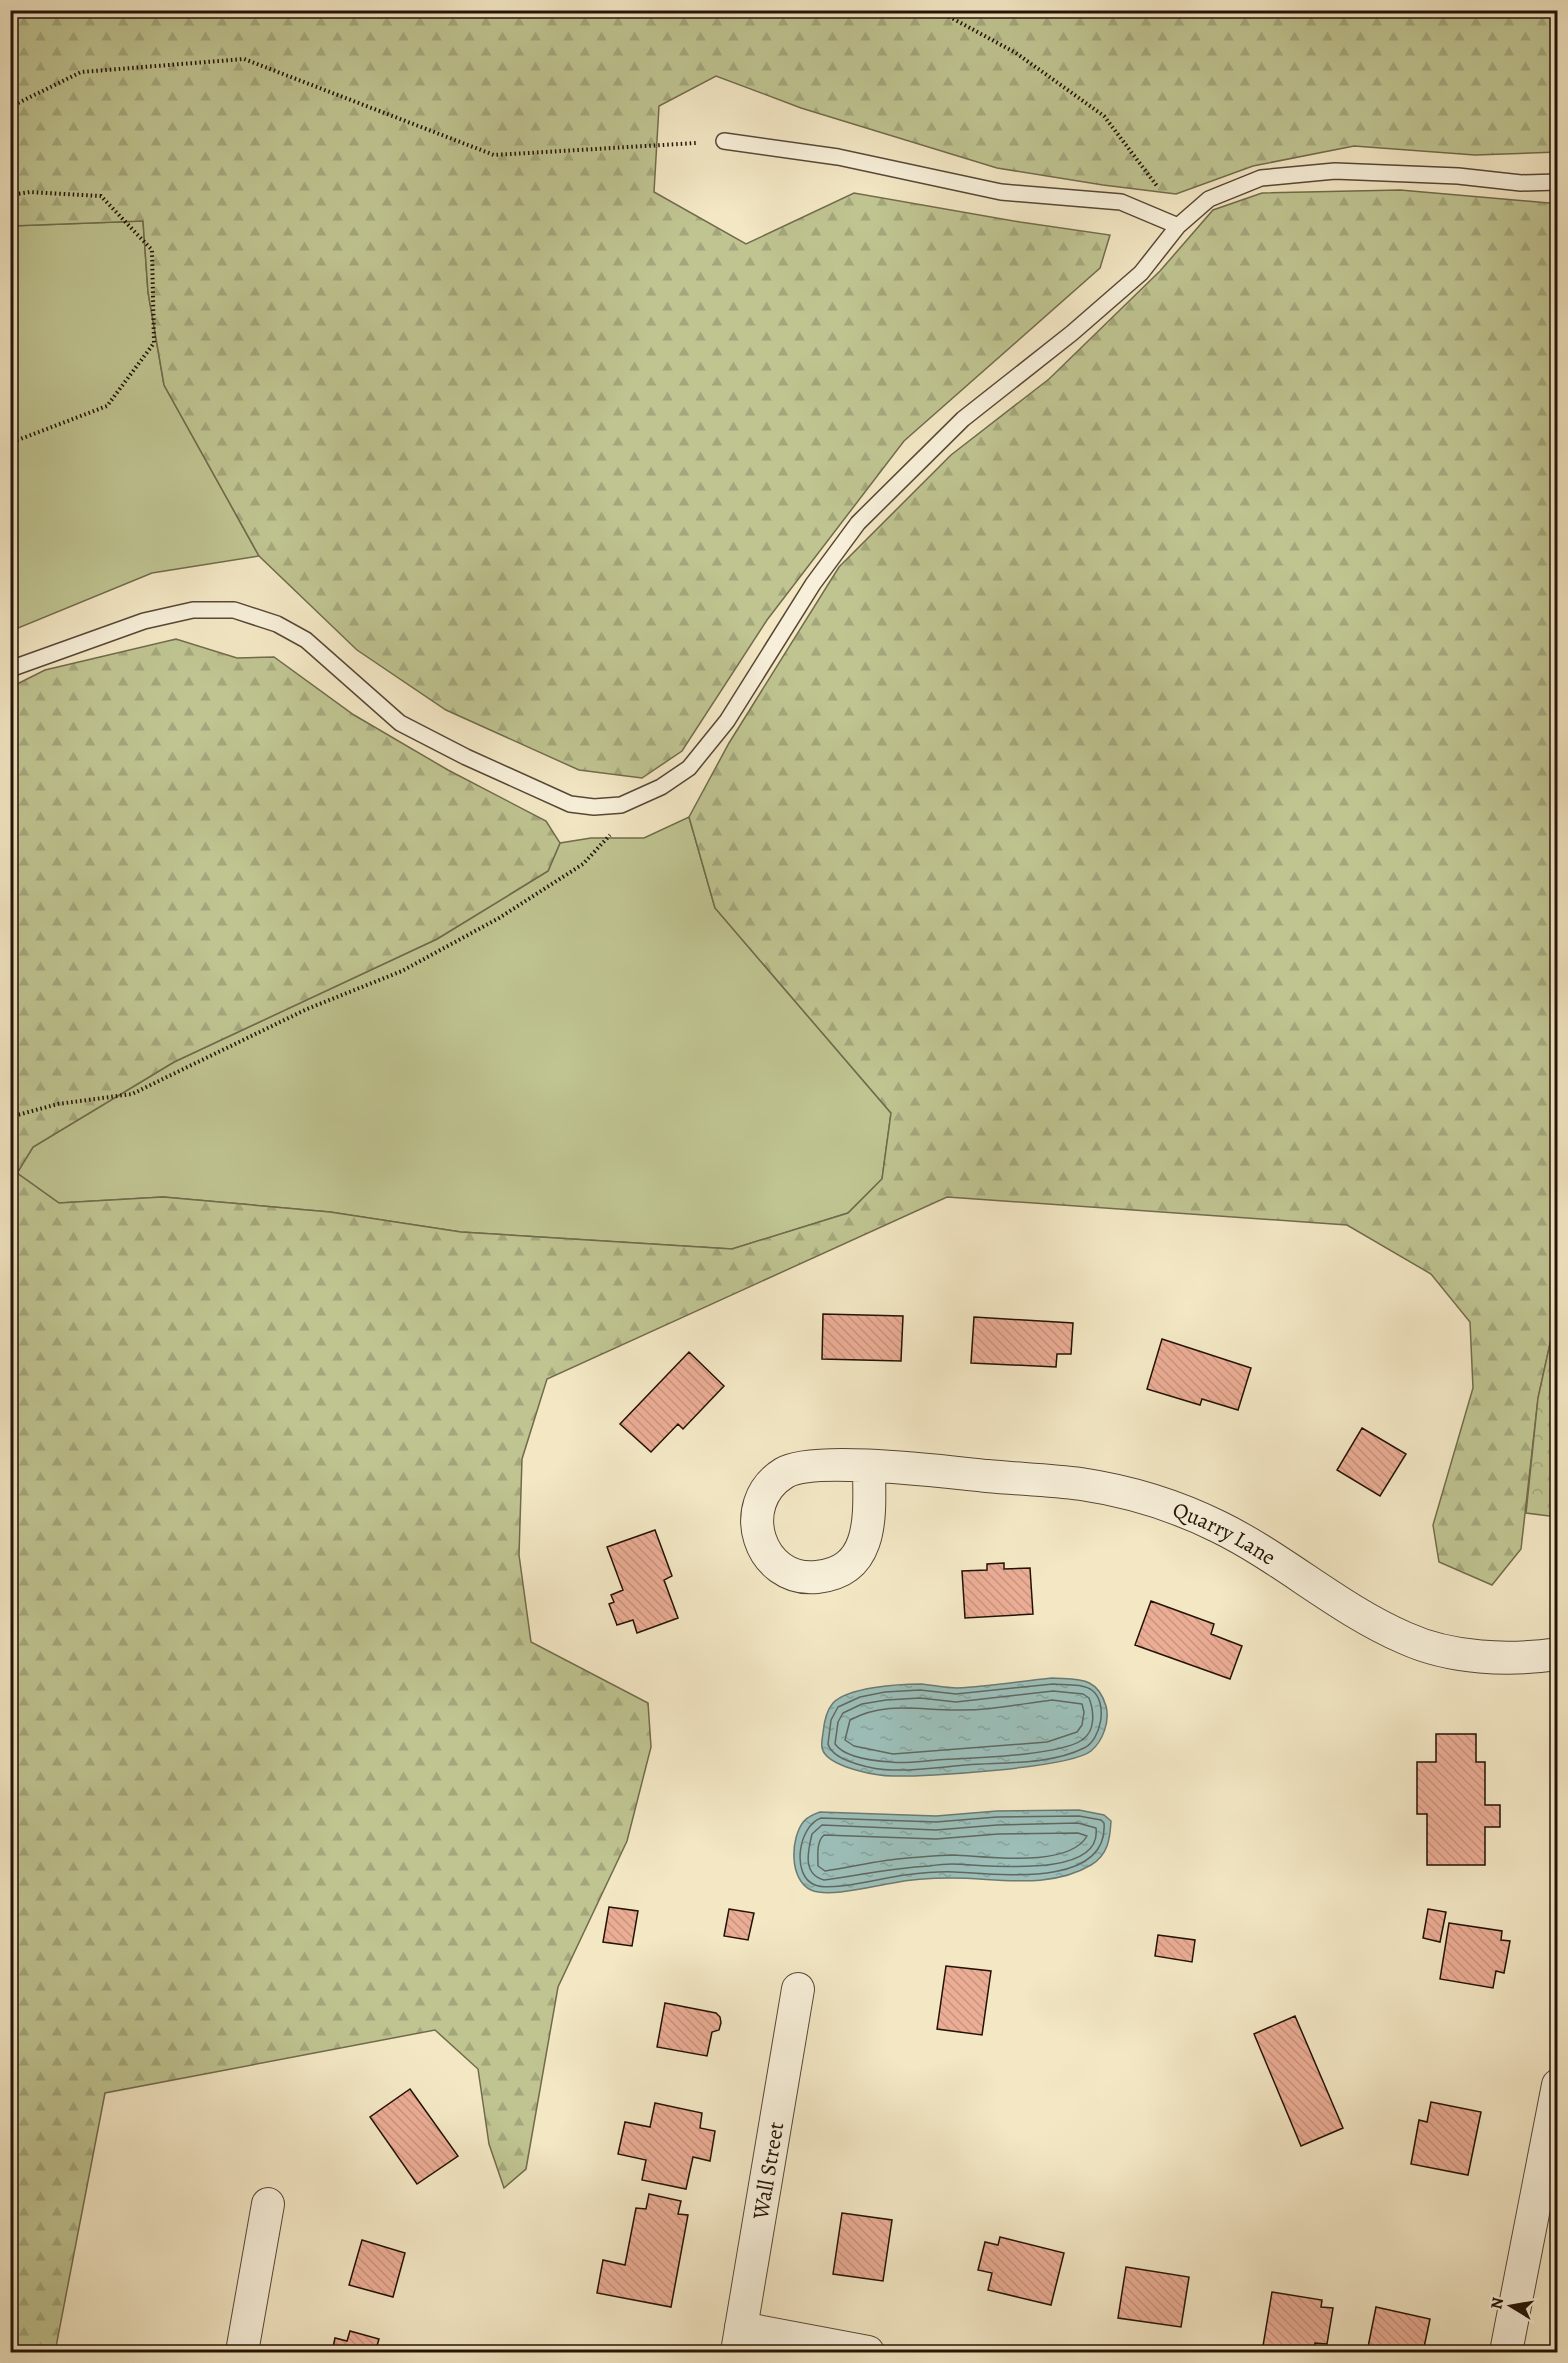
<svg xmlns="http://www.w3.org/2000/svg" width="1568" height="2363" font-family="Alegreya,serif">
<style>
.grass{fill:#bfc491;stroke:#716b4c;stroke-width:1.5}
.forest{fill:url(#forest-firs);stroke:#716b4c;stroke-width:1.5}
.park{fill:url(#park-crowns);stroke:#716b4c;stroke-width:1.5}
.water{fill:url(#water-ripples);stroke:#6c7a71;stroke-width:1.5}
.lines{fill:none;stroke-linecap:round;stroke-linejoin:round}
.shore{stroke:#606860;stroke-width:1.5}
.building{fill:url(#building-back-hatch);stroke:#231206;stroke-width:1.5}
.service-casing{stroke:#574736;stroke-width:18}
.minor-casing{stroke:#574736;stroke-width:34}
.path{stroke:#231206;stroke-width:4;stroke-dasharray:1.5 3;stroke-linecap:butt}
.service{stroke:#f7efd9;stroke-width:15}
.minor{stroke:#f7efd9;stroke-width:32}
.labels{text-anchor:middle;stroke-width:5;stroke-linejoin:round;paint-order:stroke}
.street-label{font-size:22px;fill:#231206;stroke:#f7efd9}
</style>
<defs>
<pattern id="forest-firs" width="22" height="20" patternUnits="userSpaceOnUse" patternTransform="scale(1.5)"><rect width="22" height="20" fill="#bfc491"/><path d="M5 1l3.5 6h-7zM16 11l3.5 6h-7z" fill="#a4a77c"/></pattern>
<pattern id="park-crowns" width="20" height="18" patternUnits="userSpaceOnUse" patternTransform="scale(1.5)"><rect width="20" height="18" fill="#bfc491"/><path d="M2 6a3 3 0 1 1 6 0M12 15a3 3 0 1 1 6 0" fill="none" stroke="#a4a77c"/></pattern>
<pattern id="water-ripples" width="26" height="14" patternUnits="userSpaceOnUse" patternTransform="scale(1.5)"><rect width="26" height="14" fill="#9cbfb9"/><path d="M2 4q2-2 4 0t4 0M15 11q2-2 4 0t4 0" fill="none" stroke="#86a39e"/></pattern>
<pattern id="building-back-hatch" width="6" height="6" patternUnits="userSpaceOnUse" patternTransform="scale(1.5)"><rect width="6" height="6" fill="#ebad95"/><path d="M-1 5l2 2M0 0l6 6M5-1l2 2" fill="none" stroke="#c9947f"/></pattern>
</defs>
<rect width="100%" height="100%" fill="#f3e7c4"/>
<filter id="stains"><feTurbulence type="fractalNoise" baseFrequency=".00333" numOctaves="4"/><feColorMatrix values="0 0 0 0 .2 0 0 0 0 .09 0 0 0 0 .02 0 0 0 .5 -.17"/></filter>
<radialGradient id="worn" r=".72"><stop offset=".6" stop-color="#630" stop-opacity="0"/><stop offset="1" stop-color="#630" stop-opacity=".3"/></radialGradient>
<path class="grass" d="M143,221L148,292L164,385L259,556L152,573L11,631L10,226Z
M689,817L715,908L891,1113L882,1179L848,1213L732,1249L461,1232L330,1212L163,1197L59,1203L17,1173L33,1147L174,1062L437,939L548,871L560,843L591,838H644Z"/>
<path class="forest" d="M10,11H1557V152L1475,155L1354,146L1253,166L1176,194L1103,185L997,168L801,108L716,76L659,106L654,192L746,244L854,193L1020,222L1110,235L1100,268L904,441L767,620L682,751L642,778L579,770L446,710L357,650L259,556L164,385L148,292L143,221L11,226Z
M1400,190L1549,203L1557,201L1558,1318L1555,1321L1538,1398L1521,1549L1492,1585L1439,1562L1433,1525L1473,1388L1470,1322L1431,1274L1347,1225L947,1197L547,1379L522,1459L519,1555L531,1642L648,1703L651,1747L627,1841L558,1987L526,2169L504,2188L489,2144L478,2069L435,2030L105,2093L55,2352H11V687L45,670L176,639L237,658L274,657L354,715L448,770L546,821L560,843L548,871L437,939L174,1062L33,1147L17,1173L59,1203L163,1197L330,1212L461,1232L732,1249L848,1213L882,1179L891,1113L715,908L689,817L729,743L839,567L951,455L1049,379L1160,271L1213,210L1262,193Z"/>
<path class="park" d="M1557,1318V1517L1526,1513L1538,1398L1555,1321Z"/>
<path class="water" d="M1052,1678C1079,1680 1097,1676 1106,1706C1110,1721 1103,1741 1091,1751C1070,1768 925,1777 893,1776C876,1776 836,1768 825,1754C820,1748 822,1740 823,1733C824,1722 826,1711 833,1703C848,1687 900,1684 921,1684C933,1685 945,1688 957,1688C989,1687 1021,1681 1052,1678Z
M1079,1810L1104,1815L1111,1821C1110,1839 1108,1855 1091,1865C1049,1890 998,1878 952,1878C932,1878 912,1879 893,1883C873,1886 829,1898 811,1890C789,1880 790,1838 804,1821C809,1816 814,1814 820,1812L936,1816L997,1811Z"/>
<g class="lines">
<path class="shore" d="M1053,1684C1064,1685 1084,1683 1093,1691C1108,1704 1101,1740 1084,1748C1050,1765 1004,1762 966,1765C942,1767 917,1771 893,1770C876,1770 833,1762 828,1744L831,1720L838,1707L860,1697L885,1692L920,1690L956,1694Z
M1053,1691L1083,1694L1089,1698C1094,1711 1096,1731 1082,1740C1059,1756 968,1758 937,1760C922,1761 905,1764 891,1762C874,1761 845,1758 835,1744L838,1722L843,1713L862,1704L886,1700L920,1698L956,1702Z
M1052,1700L1082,1704L1084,1712L1082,1725L1077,1732L1047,1742L893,1754L854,1746L845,1740L850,1720C885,1701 919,1710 955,1710C987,1711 1020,1704 1052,1700Z
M1079,1816L1101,1820L1104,1823C1109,1889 995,1874 955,1872C939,1871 921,1873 905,1875C885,1877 832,1892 815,1885C791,1876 798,1826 821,1818L936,1822L997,1817Z
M1078,1823L1096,1828C1103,1881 981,1864 952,1864C944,1864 936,1865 929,1866C894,1868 859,1875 824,1880C802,1874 808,1851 812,1834L822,1825L936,1830L997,1825Z
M1078,1833L1087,1836C1068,1869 985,1856 954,1855C938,1855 923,1857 907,1858C880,1860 852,1867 825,1871L818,1866C818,1856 816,1842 824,1835L936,1839L998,1834Z"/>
</g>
<path class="building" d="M823,1314L903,1316L901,1361L822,1359Z
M974,1317L1073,1323L1071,1354H1057L1056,1367L971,1363Z
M1162,1339L1251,1368L1238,1410L1202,1399L1200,1405L1147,1389Z
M689,1352L724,1386L683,1429L678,1424L651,1452L620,1424Z
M1362,1428L1406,1454L1380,1496L1337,1470Z
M655,1530L672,1576L664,1580L678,1618L637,1633L633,1620L617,1625L609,1604L614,1602L611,1595L623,1590L607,1547Z
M1004,1563V1569L1030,1568L1033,1614L965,1618L962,1571L987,1570V1564Z
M1151,1601L1214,1624L1211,1634L1242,1646L1230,1679L1135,1645Z
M1436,1734H1476V1762H1485V1805H1500V1827H1485V1865H1427V1814H1417V1762H1436Z
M609,1907L638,1911L632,1946L603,1942Z
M729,1909L754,1913L748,1940L724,1936Z
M1428,1909L1446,1912L1440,1942L1423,1938Z
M1449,1923L1502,1931L1501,1940L1510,1941L1504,1973L1496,1971L1493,1988L1440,1979Z
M1158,1935L1195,1940L1192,1962L1155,1956Z
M946,1966L991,1971L982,2035L937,2029Z
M665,2003L716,2013L720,2017L721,2023L719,2030L712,2032L707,2056L657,2047Z
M1295,2016L1343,2128L1301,2146L1254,2034Z
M410,2089L458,2156L417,2184L370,2117Z
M1431,2102L1481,2112L1468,2175L1411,2164L1419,2120L1427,2122Z
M655,2103L702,2113L700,2128L715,2131L710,2161L693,2157L686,2189L642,2180L646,2160L618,2154L625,2122L650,2127Z
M649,2194L681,2201L678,2214L688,2215L671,2307L597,2293L603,2260L625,2265L636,2208L646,2209Z
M842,2213L892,2220L883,2281L833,2274Z
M1000,2237L1064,2253L1051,2305L988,2290L992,2273L978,2270L985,2242L998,2245Z
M362,2240L405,2253L393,2297L349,2285Z
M1126,2267L1189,2277L1181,2327L1118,2318Z
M1272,2292L1322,2300L1321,2307L1333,2308L1327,2344L1315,2343L1313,2352H1262Z
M1376,2307L1430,2319L1423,2352H1367Z
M350,2331L379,2339L376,2349L389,2352H332L335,2338L347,2341Z"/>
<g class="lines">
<defs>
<path id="service" d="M724,141L838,157L1001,192L1121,202L1178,226
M10,669L144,621L193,610H234L277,624L306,640L400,723L466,757L570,804L594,807L621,805L661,787L689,768L727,721L813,584L858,523L963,419L1072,333L1141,273L1178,226L1209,199L1261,178L1335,171L1458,176L1521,183L1558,182"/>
<g id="minor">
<path id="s1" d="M869,1466C869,1510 877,1571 817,1577C759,1583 734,1504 784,1473C813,1455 947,1472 987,1476C1019,1479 1050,1480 1081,1484C1128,1491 1177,1506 1219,1527C1284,1559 1338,1609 1405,1638C1451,1659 1509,1661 1558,1654"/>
<path d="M741,2328L868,2352"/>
<path d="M242,2352L268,2204"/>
<path id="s2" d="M737,2352L798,1989"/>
<path d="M1506,2352L1558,2085"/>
</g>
</defs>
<use href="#service" class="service-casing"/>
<use href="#minor" class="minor-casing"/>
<path class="path" d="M937,10L1016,53L1104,116L1157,186
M10,107L81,72L244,59L494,155L696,143
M10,195L30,192L101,196L152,250L154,343L107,406L10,443
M10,1117L58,1104L132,1094L307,1009L402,971L499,918L583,864L610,835"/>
<use href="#service" class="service"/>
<use href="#minor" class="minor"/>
</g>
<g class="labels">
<g class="street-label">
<text dy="8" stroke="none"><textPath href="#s1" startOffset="740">Quarry Lane</textPath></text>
<text dy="8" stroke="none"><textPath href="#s2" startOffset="184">Wall Street</textPath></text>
</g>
</g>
<rect width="1568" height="2363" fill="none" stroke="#f3e7c4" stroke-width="36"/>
<rect x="12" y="12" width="1544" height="2339" fill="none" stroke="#231206" stroke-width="3"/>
<rect x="18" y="18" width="1532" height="2327" fill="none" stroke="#231206" stroke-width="1.5"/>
<g transform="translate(1511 2306) rotate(281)" stroke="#f7efd9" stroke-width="4.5" paint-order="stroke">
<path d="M0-4.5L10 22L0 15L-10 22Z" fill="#231206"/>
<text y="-9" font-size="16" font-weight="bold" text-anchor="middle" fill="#231206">N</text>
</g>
<rect width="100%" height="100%" filter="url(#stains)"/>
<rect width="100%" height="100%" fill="url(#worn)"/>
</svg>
